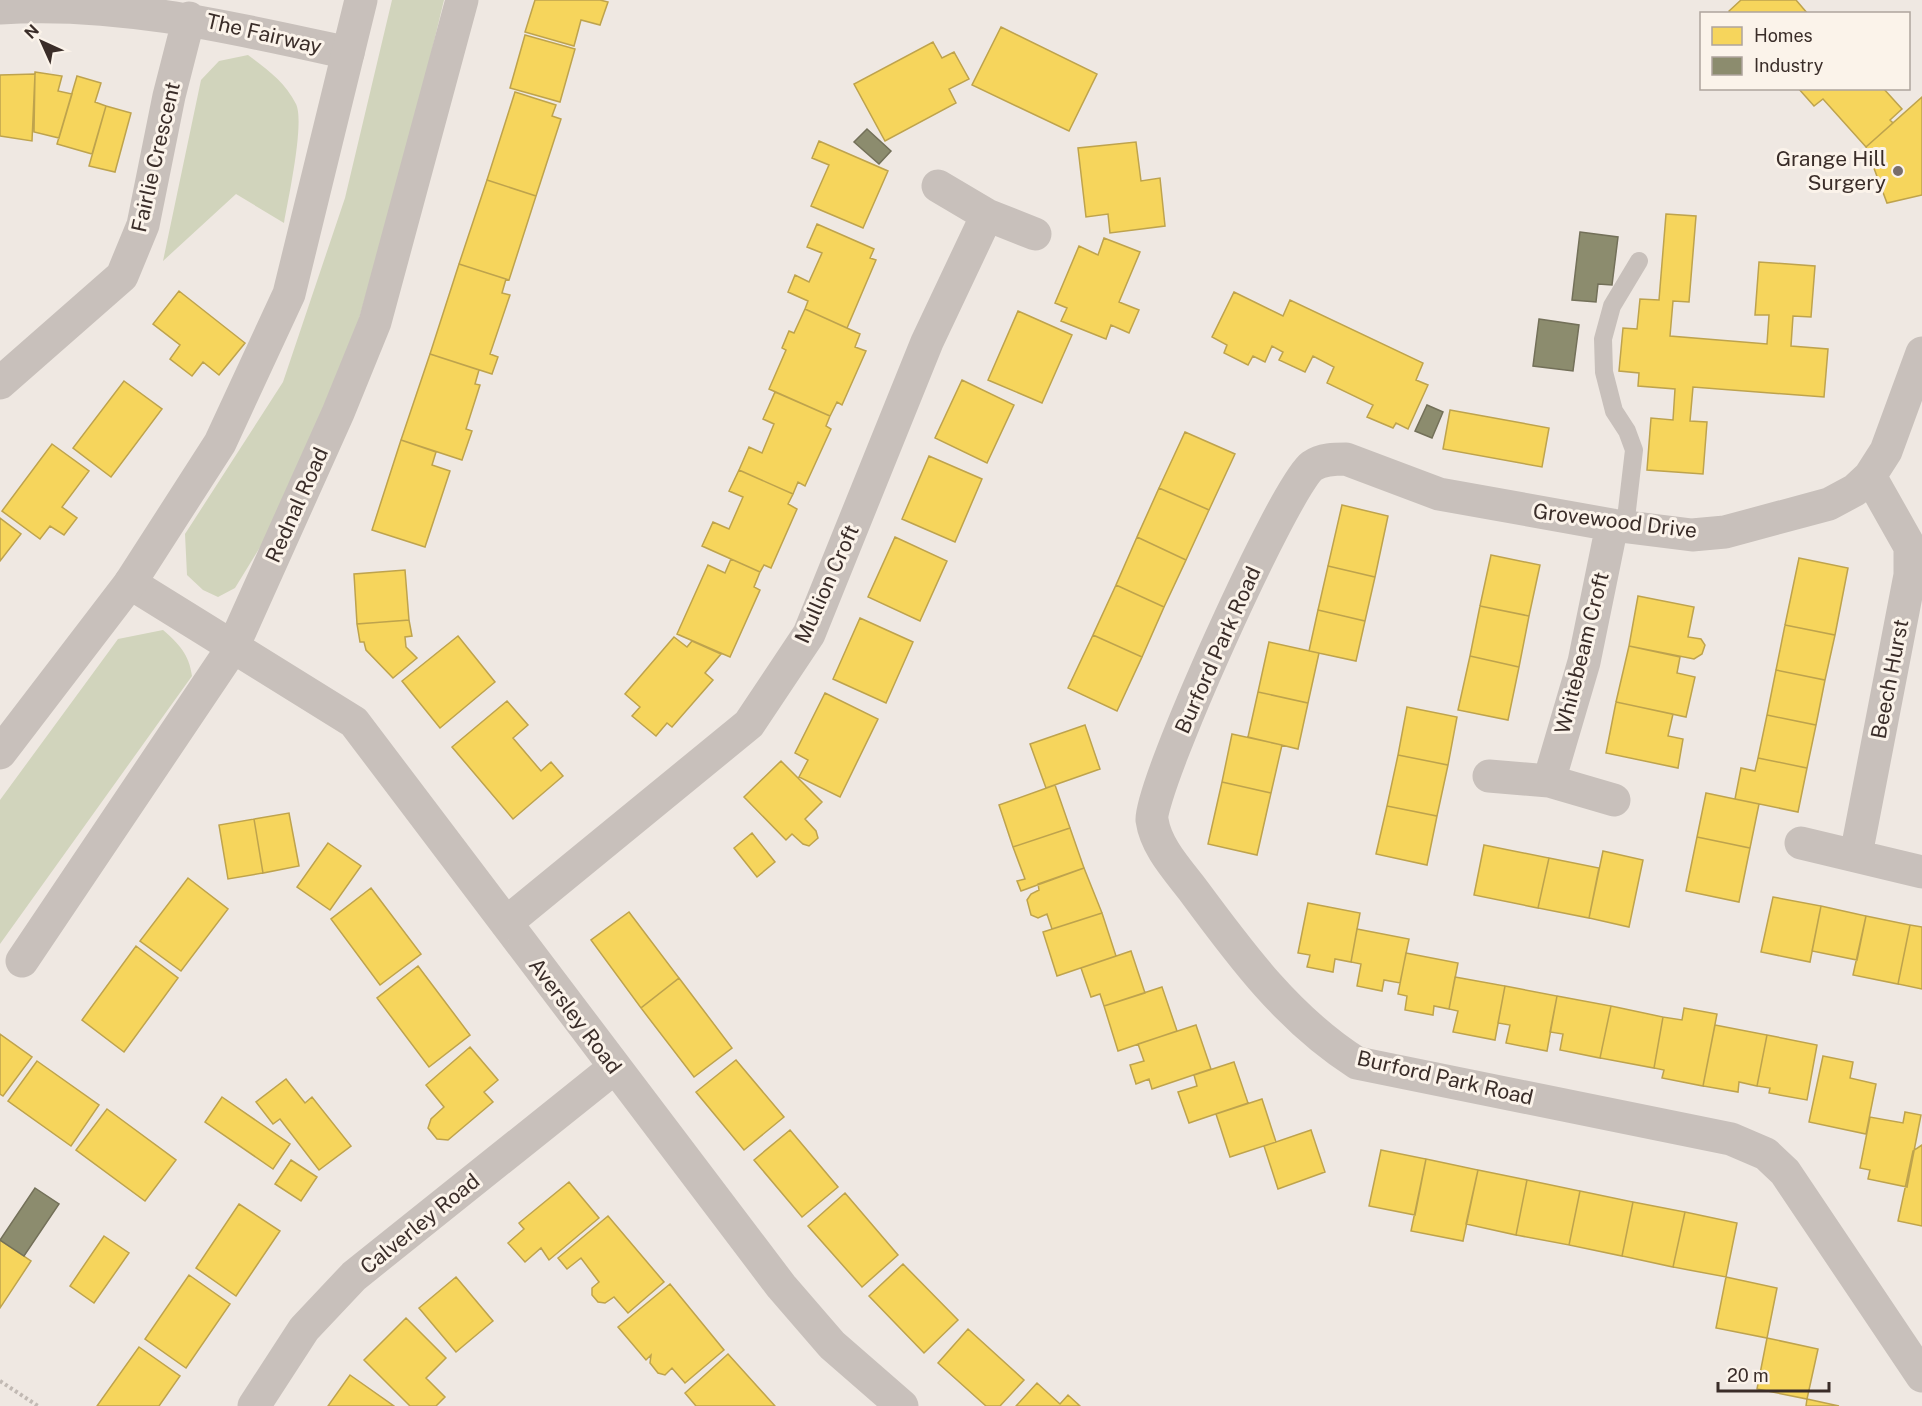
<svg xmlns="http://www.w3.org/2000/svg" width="1922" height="1406" font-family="'Public Sans',sans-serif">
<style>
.green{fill:#d1d4bc}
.homes{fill:#f6d55c;stroke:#bea34d;stroke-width:1.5}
.industry{fill:#8c8c6e;stroke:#737059;stroke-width:1.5}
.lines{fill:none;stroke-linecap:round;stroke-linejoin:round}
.path{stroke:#c1b9b3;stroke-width:4;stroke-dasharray:3 3;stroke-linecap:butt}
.service{stroke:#c8c0bb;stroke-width:18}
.minor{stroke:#c8c0bb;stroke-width:33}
.tertiary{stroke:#c8c0bb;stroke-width:33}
.poi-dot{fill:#796e6a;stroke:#fbf3ea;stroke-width:2}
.labels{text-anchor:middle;stroke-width:6;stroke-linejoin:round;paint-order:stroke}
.street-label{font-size:21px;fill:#3a2d29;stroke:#fbf3ea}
.poi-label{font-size:21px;fill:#3a2d29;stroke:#fbf3ea;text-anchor:end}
</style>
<rect width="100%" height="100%" fill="#efe8e2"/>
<path class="green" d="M392,0H444L409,145L346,364L281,513L235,588L218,597L203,590L187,575L185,534L283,382L345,198Z
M248,55C267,69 285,82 296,104C305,122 288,200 284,223L236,194L163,261L201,80L219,61Z
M163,630C179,644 189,654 192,676L0,944V800L118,639Z"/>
<path class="homes" d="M535,0H600L608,2L600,25L581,20L574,46L525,32Z
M1741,0H1796L1808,14H1731L1729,11Z
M1001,27L1097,74L1069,131L972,85Z
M525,35L575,49L560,102L510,88Z
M933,42L942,58L954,52L969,79L949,89L956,103L885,141L854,84Z
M35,72L62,76L58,91L72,94L59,138L34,132Z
M35,74L32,141L0,136V75Z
M77,76L101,83L95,102L106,106L92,154L57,144Z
M1798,88H1883L1902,109L1890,120L1893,123L1866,147L1823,99L1814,106Z
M515,92L556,105L552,116L561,119L536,196L487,180Z
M1922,97V195L1887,203L1866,147Z
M106,106L131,113L115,172L89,166Z
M819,141L888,171L863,228L811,206L829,165L812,158Z
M1136,142L1141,181L1160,178L1165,226L1110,233L1108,214L1086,217L1078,148Z
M487,180L536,196L509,280L459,264Z
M1666,214L1696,216L1689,302L1673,301L1670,336L1767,344L1769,315H1755L1759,262L1815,266L1811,317L1793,316L1791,346L1828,349L1824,397L1693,387L1690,421L1707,422L1703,474L1647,470L1651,418L1673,420L1675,389L1638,386L1639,373L1619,371L1623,328L1637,329L1640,299L1659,300Z
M817,224L874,249L870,258L876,260L847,328L805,309L808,301L788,292L795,275L809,282L822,253L807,247Z
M1104,238L1140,252L1119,302L1139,310L1129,333L1111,325L1106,339L1061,321L1067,308L1055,303L1079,246L1098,255Z
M459,264L506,279L502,293L510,295L490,354L498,357L492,374L430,354Z
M179,291L245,343L219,375L203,362L192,376L170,359L180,345L153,324Z
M1234,292L1283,316L1290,300L1423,363L1416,380L1428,385L1408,429L1396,423L1393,428L1367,417L1373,405L1327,383L1334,367L1313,356L1305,372L1279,360L1283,352L1272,346L1265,362L1253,356L1248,365L1224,353L1227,345L1212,337Z
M805,309L860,334L855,347L866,351L842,405L837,402L830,416L769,389L786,350L782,348L789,331L794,333Z
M1018,311L1072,335L1042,403L988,380Z
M430,354L479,370L475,384L480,385L466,429L472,431L462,460L401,440Z
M962,380L1014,405L987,463L935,438Z
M124,381L162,409L111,477L73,448Z
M775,392L830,416L826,426L831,429L805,486L798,482L793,494L739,470L749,447L762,453L774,424L763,419Z
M1450,410L1549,428L1542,467L1443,449Z
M1185,432L1235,454L1209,510L1159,488Z
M401,440L436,452L432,465L450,471L425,547L372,530Z
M52,444L89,471L62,507L77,518L64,535L50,526L40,539L2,511Z
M929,456L982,479L955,542L902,519Z
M739,470L793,494L788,504L797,509L771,568L764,565L760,572L702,546L713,522L729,529L743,497L729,491Z
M1159,488L1209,510L1186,560L1137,537Z
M1342,505L1388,516L1375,577L1328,566Z
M0,518L21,534L0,561Z
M895,537L947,561L920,621L868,597Z
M1137,537L1186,560L1164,607L1116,585Z
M1491,555L1540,565L1529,616L1480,606Z
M1799,558L1848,568L1835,635L1785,625Z
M731,559L760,572L754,587L760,590L730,657L677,634L708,565L725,573Z
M1328,566L1375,577L1365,621L1318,610Z
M405,570L409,620L357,624L354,574Z
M1116,585L1164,607L1142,657L1093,635Z
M1638,596L1694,607L1688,637L1701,639L1705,645L1702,654L1694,659L1629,646Z
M1480,606L1529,616L1519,667L1470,656Z
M1318,610L1365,621L1356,661L1309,651Z
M860,618L913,642L886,703L833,679Z
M409,620L412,636L405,637L406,647L417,658L393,678L366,650L364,642H360L357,624Z
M1785,625L1835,635L1825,680L1776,670Z
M1093,635L1142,657L1117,711L1068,688Z
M458,636L495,682L440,728L402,681Z
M674,637L687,647L692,641L721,654L705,673L713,680L672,727L667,723L656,736L632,716L640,707L625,694Z
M1269,642L1319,653L1308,703L1258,692Z
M1629,646L1680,657L1677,673L1695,677L1686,717L1616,702Z
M1470,656L1519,667L1508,720L1458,710Z
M1776,670L1825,680L1816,725L1767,715Z
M1258,692L1308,703L1298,749L1248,737Z
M825,693L878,719L840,797L799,777L808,760L795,753Z
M507,701L528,725L513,738L541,771L551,762L563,776L513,819L452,747Z
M1616,702L1673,714L1668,736L1683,739L1678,768L1606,753Z
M1407,707L1457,717L1448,765L1398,755Z
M1767,715L1816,725L1807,768L1758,758Z
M1085,725L1100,769L1046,788L1030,744Z
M1232,734L1282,745L1271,793L1222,782Z
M1398,755L1448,765L1437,816L1387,806Z
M1758,758L1807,768L1798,812L1735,799L1741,768L1755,771Z
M781,761L822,802L805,819L816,831L818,838L809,846L803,844L792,834L786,840L744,797Z
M1222,782L1271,793L1257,855L1208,844Z
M1055,785L1070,828L1013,847L999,805Z
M1706,793L1759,804L1750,848L1697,837Z
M1387,806L1437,816L1427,865L1376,854Z
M289,813L299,866L263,873L254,819Z
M254,819L263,873L228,879L219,825Z
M1070,828L1084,868L1021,891L1017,881L1025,879L1013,847Z
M752,833L775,862L757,877L734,848Z
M1697,837L1750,848L1739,902L1686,891Z
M328,843L361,866L330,910L297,887Z
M1484,845L1549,858L1538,908L1474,895Z
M1603,851L1643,860L1629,927L1589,918Z
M1549,858L1599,868L1589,918L1538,908Z
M1084,868L1102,913L1052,929L1047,914L1038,918L1031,915L1027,900L1031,894L1039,890L1038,884Z
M188,878L228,909L181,971L140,941Z
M371,888L421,954L380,985L331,919Z
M1773,897L1821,906L1810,962L1761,952Z
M1308,903L1360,913L1351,962L1335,959L1333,972L1307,967L1310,955L1298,953Z
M1821,906L1866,916L1857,960L1812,951Z
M629,912L679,978L641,1008L591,940Z
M1102,913L1116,956L1057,976L1043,932Z
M1866,916L1910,925L1898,984L1853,975Z
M1910,925L1922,927V989L1898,984Z
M1357,929L1409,939L1400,983L1384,980L1382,991L1357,986L1361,964L1351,962Z
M136,946L178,978L124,1052L82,1020Z
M1131,951L1145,993L1104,1006L1100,994L1091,997L1081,968Z
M1406,953L1458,963L1449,1009L1434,1006L1433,1015L1405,1010L1407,996L1398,994Z
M418,966L470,1035L429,1067L377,998Z
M1455,977L1505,986L1495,1040L1453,1032L1458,1011L1449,1009Z
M679,978L732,1048L694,1077L641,1008Z
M1505,986L1557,996L1547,1051L1506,1043L1510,1025L1498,1023Z
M1162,987L1177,1031L1118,1051L1104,1006Z
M1557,996L1611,1006L1600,1058L1560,1050L1563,1034L1550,1032Z
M1611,1006L1663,1017L1654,1068L1600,1058Z
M1684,1008L1717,1014L1703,1086L1662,1078L1664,1070L1654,1068L1663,1017L1682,1020Z
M1196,1025L1211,1069L1152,1089L1149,1079L1136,1084L1130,1065L1144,1061L1138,1044Z
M1715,1025L1767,1035L1757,1086L1739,1082L1738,1092L1703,1086Z
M0,1034L32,1057L3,1096L0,1094Z
M1767,1035L1817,1045L1807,1100L1769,1093L1770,1088L1757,1086Z
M470,1047L498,1080L484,1092L493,1102L448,1140L437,1139L428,1128L431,1119L444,1107L426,1085Z
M1823,1056L1853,1062L1850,1078L1876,1084L1866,1134L1809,1122Z
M736,1060L784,1117L744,1150L696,1092Z
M37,1061L99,1105L71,1146L8,1101Z
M1234,1062L1248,1103L1189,1123L1178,1092L1197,1086L1194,1075Z
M286,1079L305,1103L312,1097L351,1146L319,1170L280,1119L273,1124L256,1102Z
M222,1097L290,1144L273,1169L205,1122Z
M1262,1099L1276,1142L1230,1157L1216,1114Z
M107,1109L176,1160L145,1201L76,1150Z
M1905,1112L1921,1115L1907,1187L1868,1179L1870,1170L1860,1168L1870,1117L1903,1123Z
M790,1130L838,1187L802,1217L754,1160Z
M1311,1130L1325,1172L1278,1189L1264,1146Z
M1922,1145V1226L1898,1221L1913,1151Z
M1381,1150L1426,1159L1415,1215L1369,1206Z
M1426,1159L1478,1170L1463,1241L1411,1231Z
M291,1160L317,1177L301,1201L275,1184Z
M1478,1170L1527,1180L1516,1235L1466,1224Z
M1527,1180L1580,1191L1569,1245L1516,1235Z
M569,1182L599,1218L549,1260L541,1248L525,1262L508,1243L524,1229L519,1223Z
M1580,1191L1633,1202L1622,1256L1569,1245Z
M845,1193L898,1255L862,1287L808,1226Z
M1633,1202L1685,1212L1673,1267L1622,1256Z
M239,1204L280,1231L236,1296L196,1268Z
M1685,1212L1737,1223L1726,1277L1673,1267Z
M608,1216L664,1282L628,1313L614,1297L605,1303L598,1302L592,1295V1288L599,1282L581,1258L567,1269L558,1258Z
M104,1236L129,1253L94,1303L70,1286Z
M0,1240L31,1261L0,1308Z
M903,1264L958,1320L924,1353L869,1296Z
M189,1275L230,1304L186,1368L145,1339Z
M456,1277L493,1321L456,1352L419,1308Z
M1726,1277L1777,1288L1767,1338L1716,1328Z
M670,1284L724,1350L685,1383L672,1368L665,1375L658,1373L650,1363L651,1355L646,1360L618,1327Z
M406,1318L446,1358L426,1378L445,1397L436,1406H410L364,1360Z
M968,1329L1024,1380L1000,1406H986L938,1363Z
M1767,1338L1818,1349L1807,1399L1757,1389Z
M139,1347L180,1376L159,1406H97Z
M728,1354L775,1406H696L685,1393Z
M350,1375L394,1406H328Z
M1037,1383L1060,1404L1068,1395L1080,1406H1016Z
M1807,1399L1839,1406H1806Z"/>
<path class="industry" d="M867,129L891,151L879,164L854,142Z
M1580,232L1618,237L1612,285L1598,284L1596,302L1572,300Z
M1539,319L1579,325L1573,371L1533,366Z
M1427,405L1443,412L1432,438L1415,431Z
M35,1188L59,1204L24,1256L0,1240Z"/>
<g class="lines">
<path class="path" d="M0,1381L38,1406"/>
<path class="service" d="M1625,527L1634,450L1627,431L1614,411L1604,372L1603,339L1612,306L1639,261"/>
<path class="minor" d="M0,8C117,0 235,28 348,53
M938,186L987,215L1035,234
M1922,353L1886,451L1870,476L1855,490L1829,504L1725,532L1692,535L1612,525L1439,494L1346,459C1335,459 1322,459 1312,466C1285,485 1148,790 1152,820C1156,847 1177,869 1193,890C1241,955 1288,1019 1357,1063L1731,1139L1766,1154L1785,1172L1922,1376
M0,383L122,276L143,225L169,96L189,18
M130,583L354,722L781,1286L832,1345L902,1406
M1489,776L1549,781L1614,800
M1549,781L1584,662L1612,525
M1801,843L1922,872
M1856,855L1910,575V547L1870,476
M506,923L749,724L809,634L927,342L987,215
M22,961L233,647L338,413L375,322L462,0
M254,1406L304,1329L354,1276L614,1068"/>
<path class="tertiary" d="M0,753L130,583L220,443L289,294L361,0"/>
</g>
<circle class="poi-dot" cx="1898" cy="171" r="6"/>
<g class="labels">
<g class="street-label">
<text transform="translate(264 34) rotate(13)" y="7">The Fairway</text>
<text transform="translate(156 157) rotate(-77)" y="7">Fairlie Crescent</text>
<text transform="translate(297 505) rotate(-66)" y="7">Rednal Road</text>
<text transform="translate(1615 521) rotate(7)" y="7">Grovewood Drive</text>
<text transform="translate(827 584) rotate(-66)" y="7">Mullion Croft</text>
<text transform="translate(1218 650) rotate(-66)" y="7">Burford Park Road</text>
<text transform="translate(1582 653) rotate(-76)" y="7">Whitebeam Croft</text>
<text transform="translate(1890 679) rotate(-79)" y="7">Beech Hurst</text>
<text transform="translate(575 1016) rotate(53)" y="7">Aversley Road</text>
<text transform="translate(1445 1078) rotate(13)" y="7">Burford Park Road</text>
<text transform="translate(420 1224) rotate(-39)" y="7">Calverley Road</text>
</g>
<g class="poi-label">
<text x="1886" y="166">Grange Hill<tspan x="1886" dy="24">Surgery</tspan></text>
</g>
</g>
<rect x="1700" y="12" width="210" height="78" fill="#fbf3ea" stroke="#aea49d" stroke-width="1.5"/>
<rect x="1712" y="27" width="30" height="18" fill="#f6d55c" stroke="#aea49d" stroke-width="1.5"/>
<text x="1754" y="42" font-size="18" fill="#3a2d29">Homes</text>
<rect x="1712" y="57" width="30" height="18" fill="#8c8c6e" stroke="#aea49d" stroke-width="1.5"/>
<text x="1754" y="72" font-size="18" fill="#3a2d29">Industry</text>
<g transform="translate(42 42) rotate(315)" stroke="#fbf3ea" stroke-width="4.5" paint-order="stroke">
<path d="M0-4.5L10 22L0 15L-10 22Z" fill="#3a2d29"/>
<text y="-9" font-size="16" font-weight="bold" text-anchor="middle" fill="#3a2d29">N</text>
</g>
<path d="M1718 1382v9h111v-9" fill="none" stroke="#3a2d29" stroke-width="3"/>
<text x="1727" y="1382" font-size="18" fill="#3a2d29" stroke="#fbf3ea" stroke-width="4.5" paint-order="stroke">20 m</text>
</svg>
